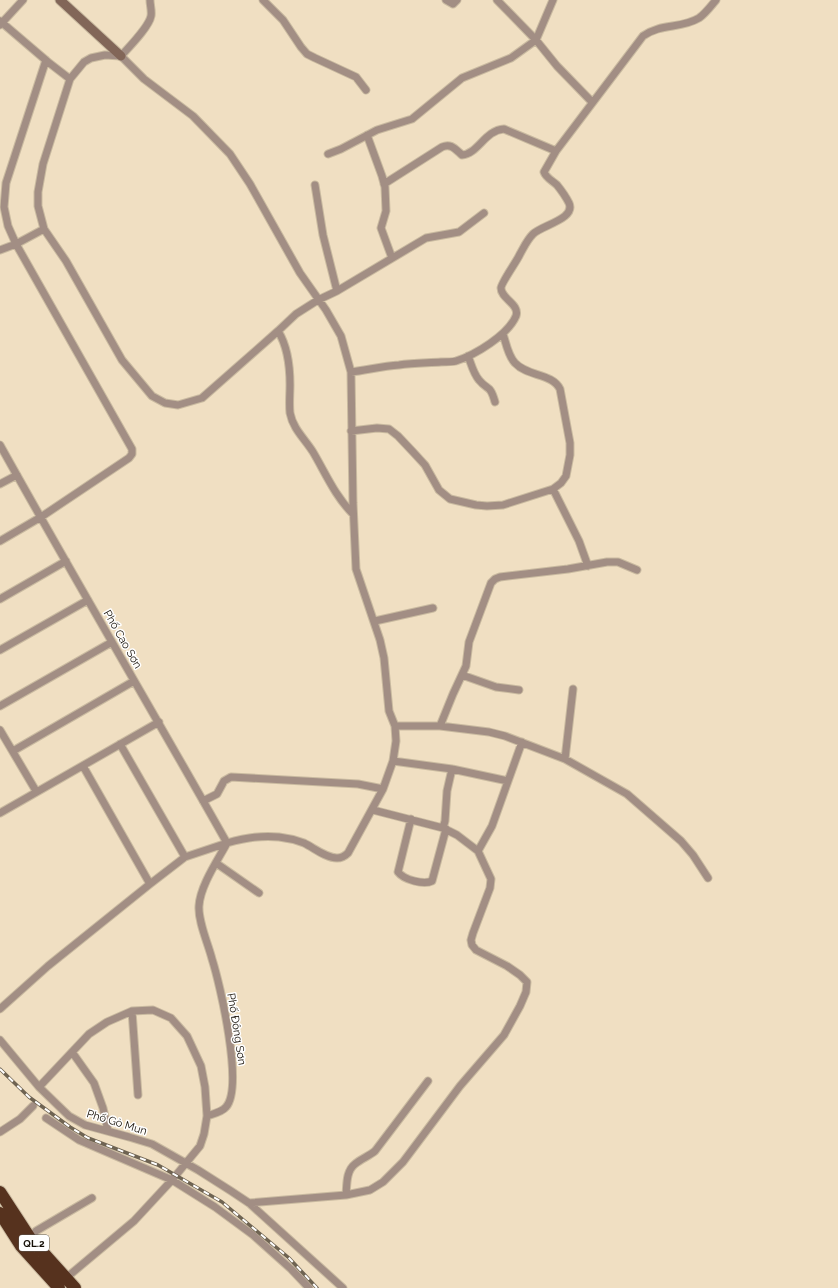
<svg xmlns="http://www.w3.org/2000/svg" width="838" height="1288" font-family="Raleway,sans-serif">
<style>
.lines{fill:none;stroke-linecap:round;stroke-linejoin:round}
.street-casing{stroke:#c9baa0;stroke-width:9}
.secondary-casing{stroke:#c9baa0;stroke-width:11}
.highway-casing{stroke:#c9baa0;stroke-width:14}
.street{stroke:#a28e84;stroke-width:7}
.secondary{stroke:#826658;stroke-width:9}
.highway{stroke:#56321e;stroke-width:12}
.rail-casing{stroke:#6e6352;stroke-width:3.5}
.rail{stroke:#fff;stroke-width:2;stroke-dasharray:6;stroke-linecap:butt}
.labels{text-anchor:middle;stroke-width:3;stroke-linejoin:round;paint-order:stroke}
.shield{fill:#fff;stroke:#5b5751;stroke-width:1}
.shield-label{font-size:10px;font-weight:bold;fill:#150f06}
.street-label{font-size:11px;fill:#150f06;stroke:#fff}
</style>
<rect width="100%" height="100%" fill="#f0dfc2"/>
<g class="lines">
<defs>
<path id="street" d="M263,0L283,20L301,47L307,54L315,58L356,77L366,90
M446,0L453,4L457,0
M497,0L536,40L557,66L592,102
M0,21L48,62L70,79
M0,25L23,0
M121,56C129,47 149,27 151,16C152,11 150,5 150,0
M367,135L382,176L385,187L386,211L381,228L392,258
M328,154L341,149L377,130L412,119L462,78L511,58L536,40L553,0
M384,184L442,147C451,143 455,149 462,155C478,154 485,130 504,129L556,151
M315,185L323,235L337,291
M0,250L16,244L44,229
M278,331C288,347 290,367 290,385C290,394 289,403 290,413C293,429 305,439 313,452C326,474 335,496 353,514
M468,356C471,363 473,373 479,380C488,391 490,384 495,402
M351,372C367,370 383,366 399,365C413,363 427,363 441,362C446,362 452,362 456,361C475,355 508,335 516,316C520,304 501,299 501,288C501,283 517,261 520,254C524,247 527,240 533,234C542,225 576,219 569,203C566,197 561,190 557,185C553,181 546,178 544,172L556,151L643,36C661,23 681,29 699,18C705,14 711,6 716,0
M351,431L377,428L389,429L398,436L414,453L425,465L439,490L450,499L476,505L487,506L503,505L553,489L561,483L566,476L570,455V443L560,389C552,373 528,377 515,363C508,356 506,343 503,334
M0,445C74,578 152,710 227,843L185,857L150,884L48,966L0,1009
M0,484L17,475
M553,489L579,541L588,566
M0,541L41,517L129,458L132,454V449L16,244L8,226L4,207L6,183L46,60
M0,599L66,561
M375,621L433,608
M0,650L88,600
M462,675L496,687L519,690
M0,706L112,642
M395,726H440L489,732L505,736L565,759L627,794L681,841L693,855L708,878
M440,726L453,694L466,666L469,642L491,583L495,579L500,577L568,569L607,562H618L637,570
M0,730L36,791
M120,744L185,857
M13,751L134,681
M565,759L573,689
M393,761L452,769L508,781
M83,766L150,884
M203,801L217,794L224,781L231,777L358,784L383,789
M0,813L159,722
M411,819L398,872C404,880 424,885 432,881L446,829
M443,828L445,821L447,791L452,769
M478,851L492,826L522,742
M216,863L259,893
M132,1011L138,1095
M0,1040L39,1087L69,1116L85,1125L129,1137L152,1144L198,1170L231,1191L249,1203L343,1288
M72,1052L94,1083L103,1108L108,1131
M39,1087L89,1034L107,1022L132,1011L153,1010L171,1018L187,1036L201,1066L205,1087L207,1116
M46,1118L79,1140L172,1180L215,1207L253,1235L291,1269L309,1288
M0,1132L20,1119L33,1106
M346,1195C347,1184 346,1171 355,1164C361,1159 369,1156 375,1151L428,1081
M249,1203L346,1195L370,1190L383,1182L403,1162L460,1086L504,1035L520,1006L526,992L527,982L520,975L507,966L476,950L472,945L471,940L473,933L490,888L491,879L478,851L457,835L443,828L373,810
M30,1238L36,1231L92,1198
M66,1278L134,1221L172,1180L200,1146L204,1134L207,1116C213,1114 222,1112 226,1107C244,1087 220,984 212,959C208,943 198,922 199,906C200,886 218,860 227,843C244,838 262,835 279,837C288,838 296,840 304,843C314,848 326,858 337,858C342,858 345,856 348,853L383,789L393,761L396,741L395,726L389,711L384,658L380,640L356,569L353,503L351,372L341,336L326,310L300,273L250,184L230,154L193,116L144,79L121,56L105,55L91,58L84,62L70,79L43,164L38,192V206L44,229L66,261L122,360L152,396L165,403L178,405L202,398L278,331L296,314L318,300L337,291L426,238L459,232L484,213"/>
<path id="secondary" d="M60,0L121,56"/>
<path id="highway" d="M0,1192L30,1238L75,1288
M0,1213L21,1246L59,1288"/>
</defs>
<use href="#street" class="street-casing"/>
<use href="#secondary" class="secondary-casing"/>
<use href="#highway" class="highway-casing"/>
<use href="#street" class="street"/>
<use href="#secondary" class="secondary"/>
<use href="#highway" class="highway"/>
<defs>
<path id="rail" d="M0,1069L29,1097L70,1127L88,1138L158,1165L222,1202L289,1258L317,1288"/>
</defs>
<use href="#rail" class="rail-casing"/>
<use href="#rail" class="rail"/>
</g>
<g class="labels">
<rect class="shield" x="19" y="1235" width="30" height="16" rx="3"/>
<g class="shield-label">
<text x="34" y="1247">QL.2</text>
</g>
<g class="street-label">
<text transform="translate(123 639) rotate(60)" y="4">Phố Cao Sơn</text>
<text transform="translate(237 1029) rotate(81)" y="4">Phố Đông Sơn</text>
<text transform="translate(117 1122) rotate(17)" y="4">Phố Gò Mun</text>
</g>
</g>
</svg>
